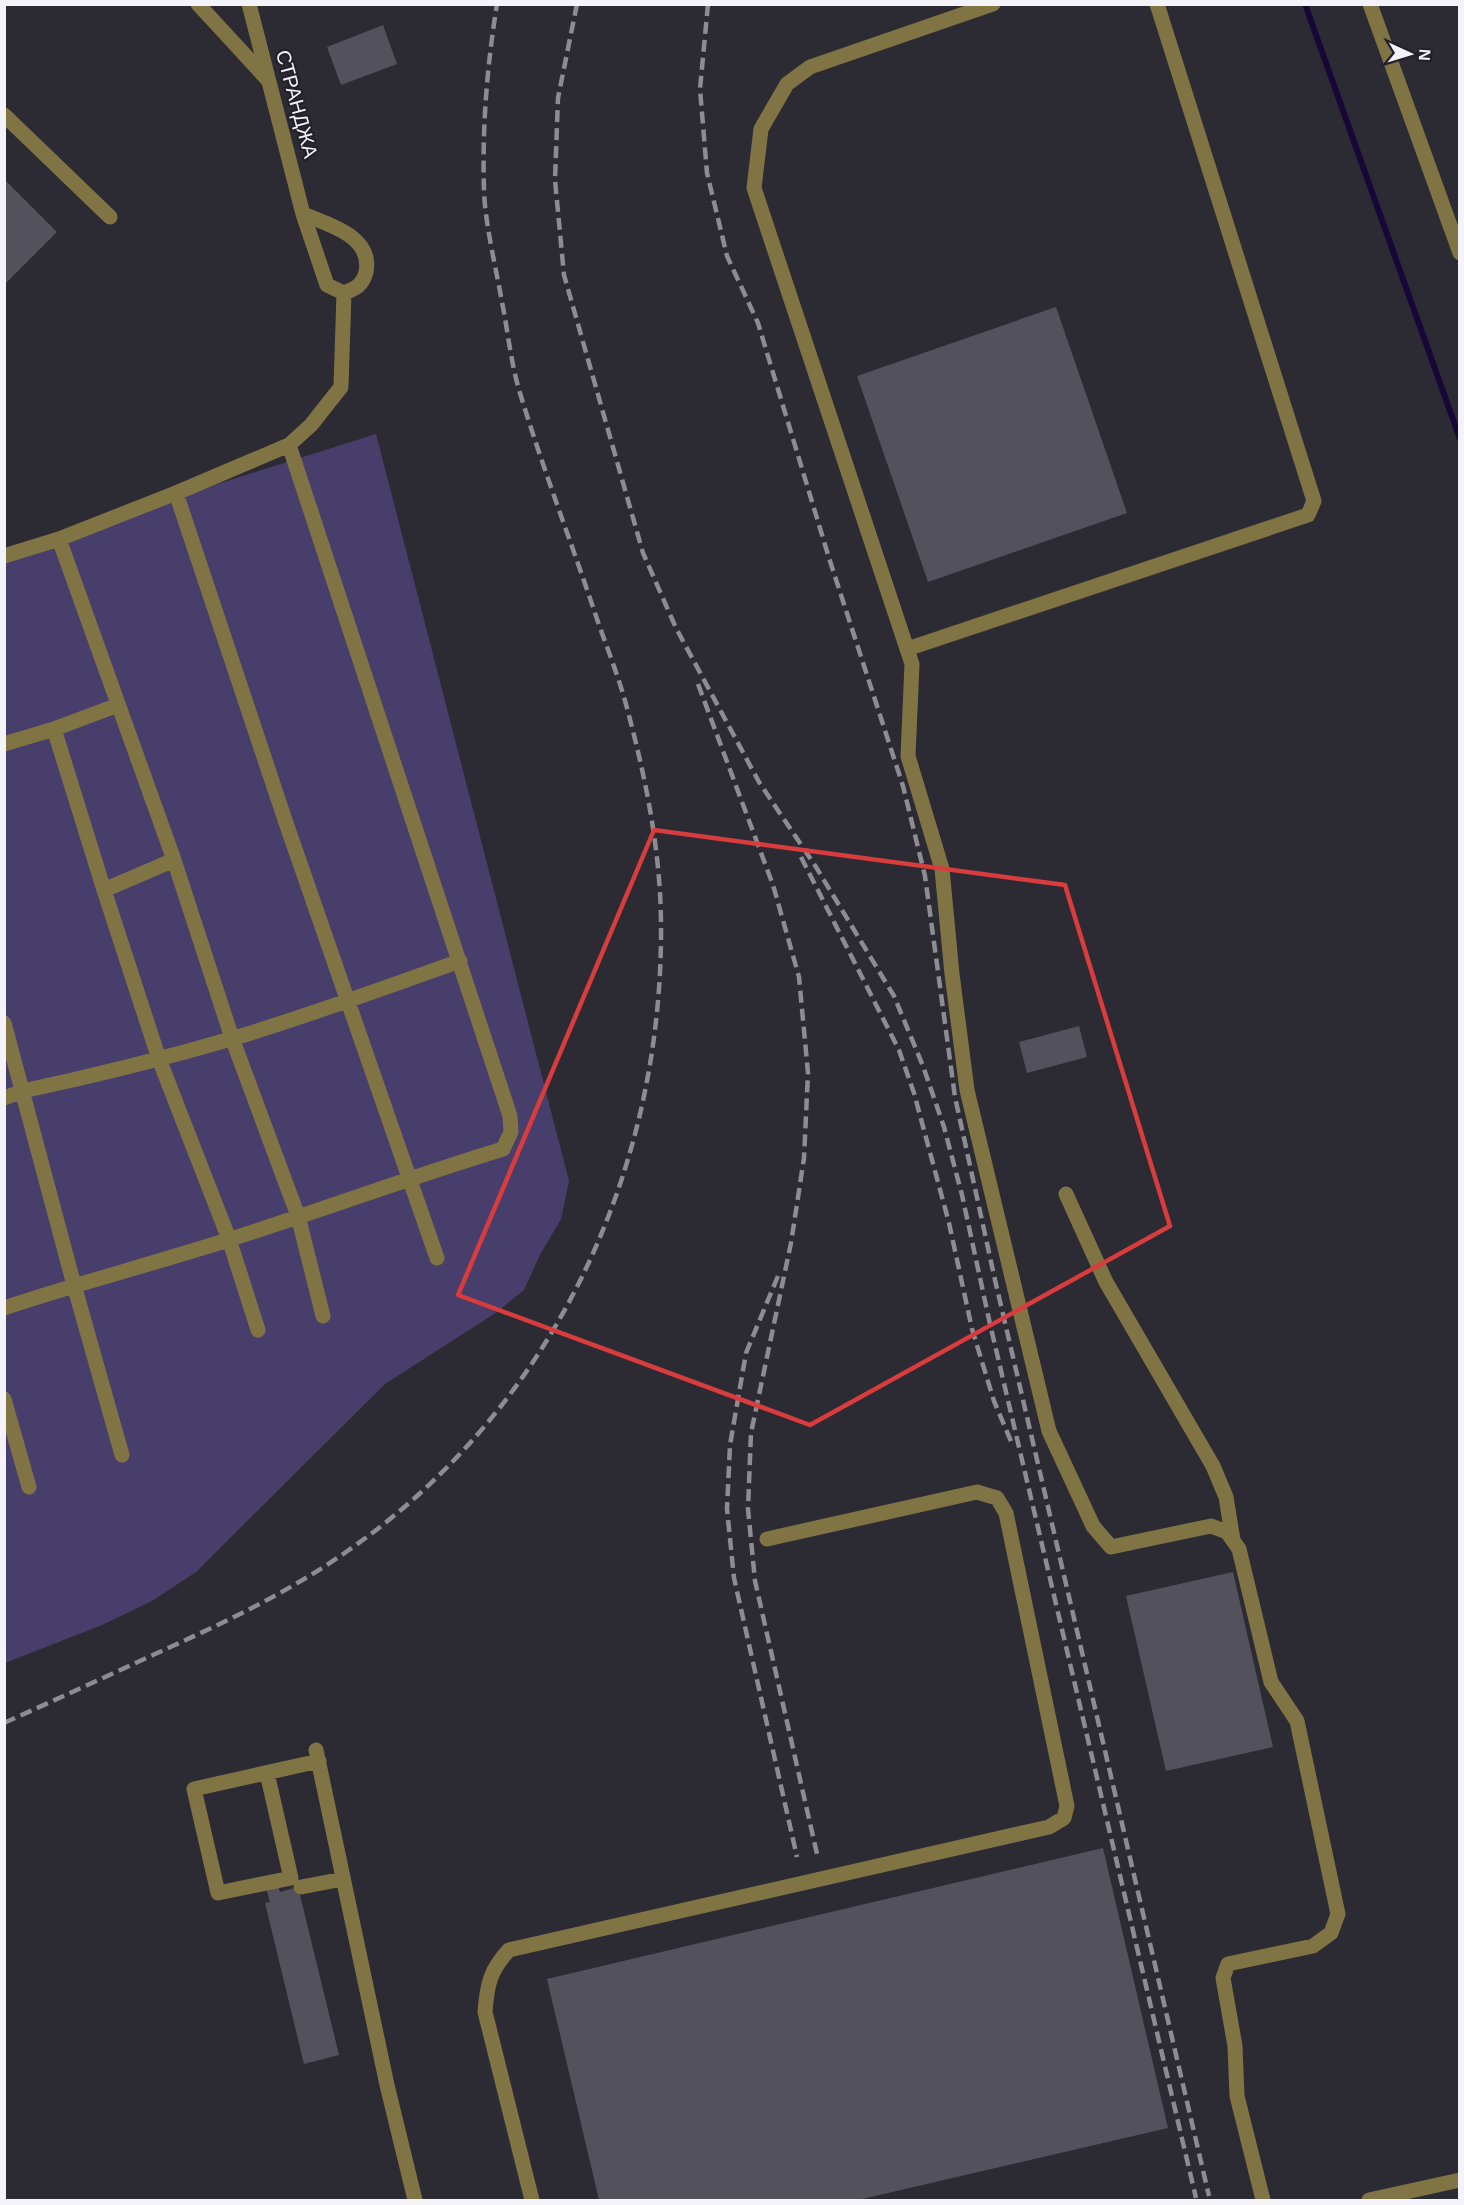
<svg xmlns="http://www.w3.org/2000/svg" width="1464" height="2205" font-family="Helvetica,sans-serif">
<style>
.green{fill:#483e6b}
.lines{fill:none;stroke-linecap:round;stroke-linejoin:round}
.stream{stroke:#190639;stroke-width:6}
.building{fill:#53515b}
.minor{stroke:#817444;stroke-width:15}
.rail{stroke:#8d8c93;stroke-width:4.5;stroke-dasharray:12 6;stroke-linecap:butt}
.marked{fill:none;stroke:#d93c3d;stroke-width:4.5;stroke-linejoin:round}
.labels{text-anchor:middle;stroke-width:4.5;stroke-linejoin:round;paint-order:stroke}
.street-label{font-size:20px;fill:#f4f3f9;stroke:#22212a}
</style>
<rect width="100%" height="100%" fill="#2c2b34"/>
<path class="green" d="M376,434L569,1181L561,1219L540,1255L524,1290L497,1312L385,1384L196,1572L152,1601L102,1625L5,1663V551Z"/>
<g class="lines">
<path class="stream" d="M1305,4L1460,439"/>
</g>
<path class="building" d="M383,25L397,64L341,85L327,47Z
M4,179L57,232L4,285Z
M1056,307L1127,513L928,582L857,376Z
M1079,1026L1087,1057L1027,1073L1019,1042Z
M1233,1572L1273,1747L1166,1771L1126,1596Z
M1103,1848L1168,2128L858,2200H599L547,1979Z
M278,1885L280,1892L298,1887L339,2055L304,2064L265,1903L270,1902L266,1888Z"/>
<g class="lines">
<path class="minor" d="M198,4L267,79
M249,4L303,214L327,285L344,293C355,289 363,285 366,272C373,236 329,225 303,214
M993,4L810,67L787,84L761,129L754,188L912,664L908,756L942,869L952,974L967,1090L1049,1431L1093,1526L1111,1547L1211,1526L1227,1532L1239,1549L1271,1682L1297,1721L1338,1914L1331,1933L1313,1946L1228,1964L1223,1978L1235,2046L1237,2096L1263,2200
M1370,4L1460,253
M4,115L110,217
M176,493L285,820L437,1258
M59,539L173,857L232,1038L298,1216L323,1316
M4,556L59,539L176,493L289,445L311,425L341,387L344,293
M907,649L1308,515L1314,501L1157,4
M54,729L104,890L159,1059L229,1239L258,1330
M4,744L54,729L118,705
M104,890L174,860
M4,1023L74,1285L122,1455
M4,1098L23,1091C93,1076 162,1059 231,1039C308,1016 384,988 460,961
M1066,1194L1106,1282L1213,1466L1226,1497L1233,1540
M4,1308C79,1283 156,1263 231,1239C322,1210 411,1177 503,1149L511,1132L510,1116L289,445
M4,1399L29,1487
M316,1750L387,2085L415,2200
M267,1773L291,1878L218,1893L194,1789L319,1761
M301,1887L343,1879
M532,2200L485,2012C487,1985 490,1970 509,1950L1049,1827L1064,1818L1067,1806L1006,1513L997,1498L977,1492L767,1539
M1369,2200L1460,2180"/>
<path class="rail" d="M577,4L558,98L555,180L564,275L643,553L676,628L759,782L816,867L894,996L923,1066L944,1127L962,1195L990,1324L1196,2198
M708,4L700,89L707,173L727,256L758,323L829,558L903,786L925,876L955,1097L995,1280L1209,2196
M698,684L773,885L799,977L808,1073L804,1158L791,1243L751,1433L748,1509L755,1581L817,1854
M801,857L899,1050L914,1093L949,1223L972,1329L994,1401L1013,1446
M778,1276L746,1353L730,1445L727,1509L734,1578L797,1857
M4,1723C55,1700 105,1677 155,1654C221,1624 286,1594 346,1552C553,1409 664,1170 661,921C660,844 644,770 624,697C616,670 606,645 597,619C572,544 543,469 520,393C511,364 508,332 502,302C496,268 485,224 484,190C482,128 487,66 497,4"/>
</g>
<path class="marked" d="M654,830L1065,885L1170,1226L810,1425L458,1295Z"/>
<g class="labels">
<g class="street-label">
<text transform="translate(297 104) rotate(75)" y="7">СТРАНДЖА</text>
</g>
</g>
<rect width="1464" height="2205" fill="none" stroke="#f4f3f9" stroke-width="12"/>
<g transform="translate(1410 54) rotate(94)" stroke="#22212a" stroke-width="4.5" paint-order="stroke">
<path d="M0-4.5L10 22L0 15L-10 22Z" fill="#f4f3f9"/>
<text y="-9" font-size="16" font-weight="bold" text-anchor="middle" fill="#f4f3f9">N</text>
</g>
</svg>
